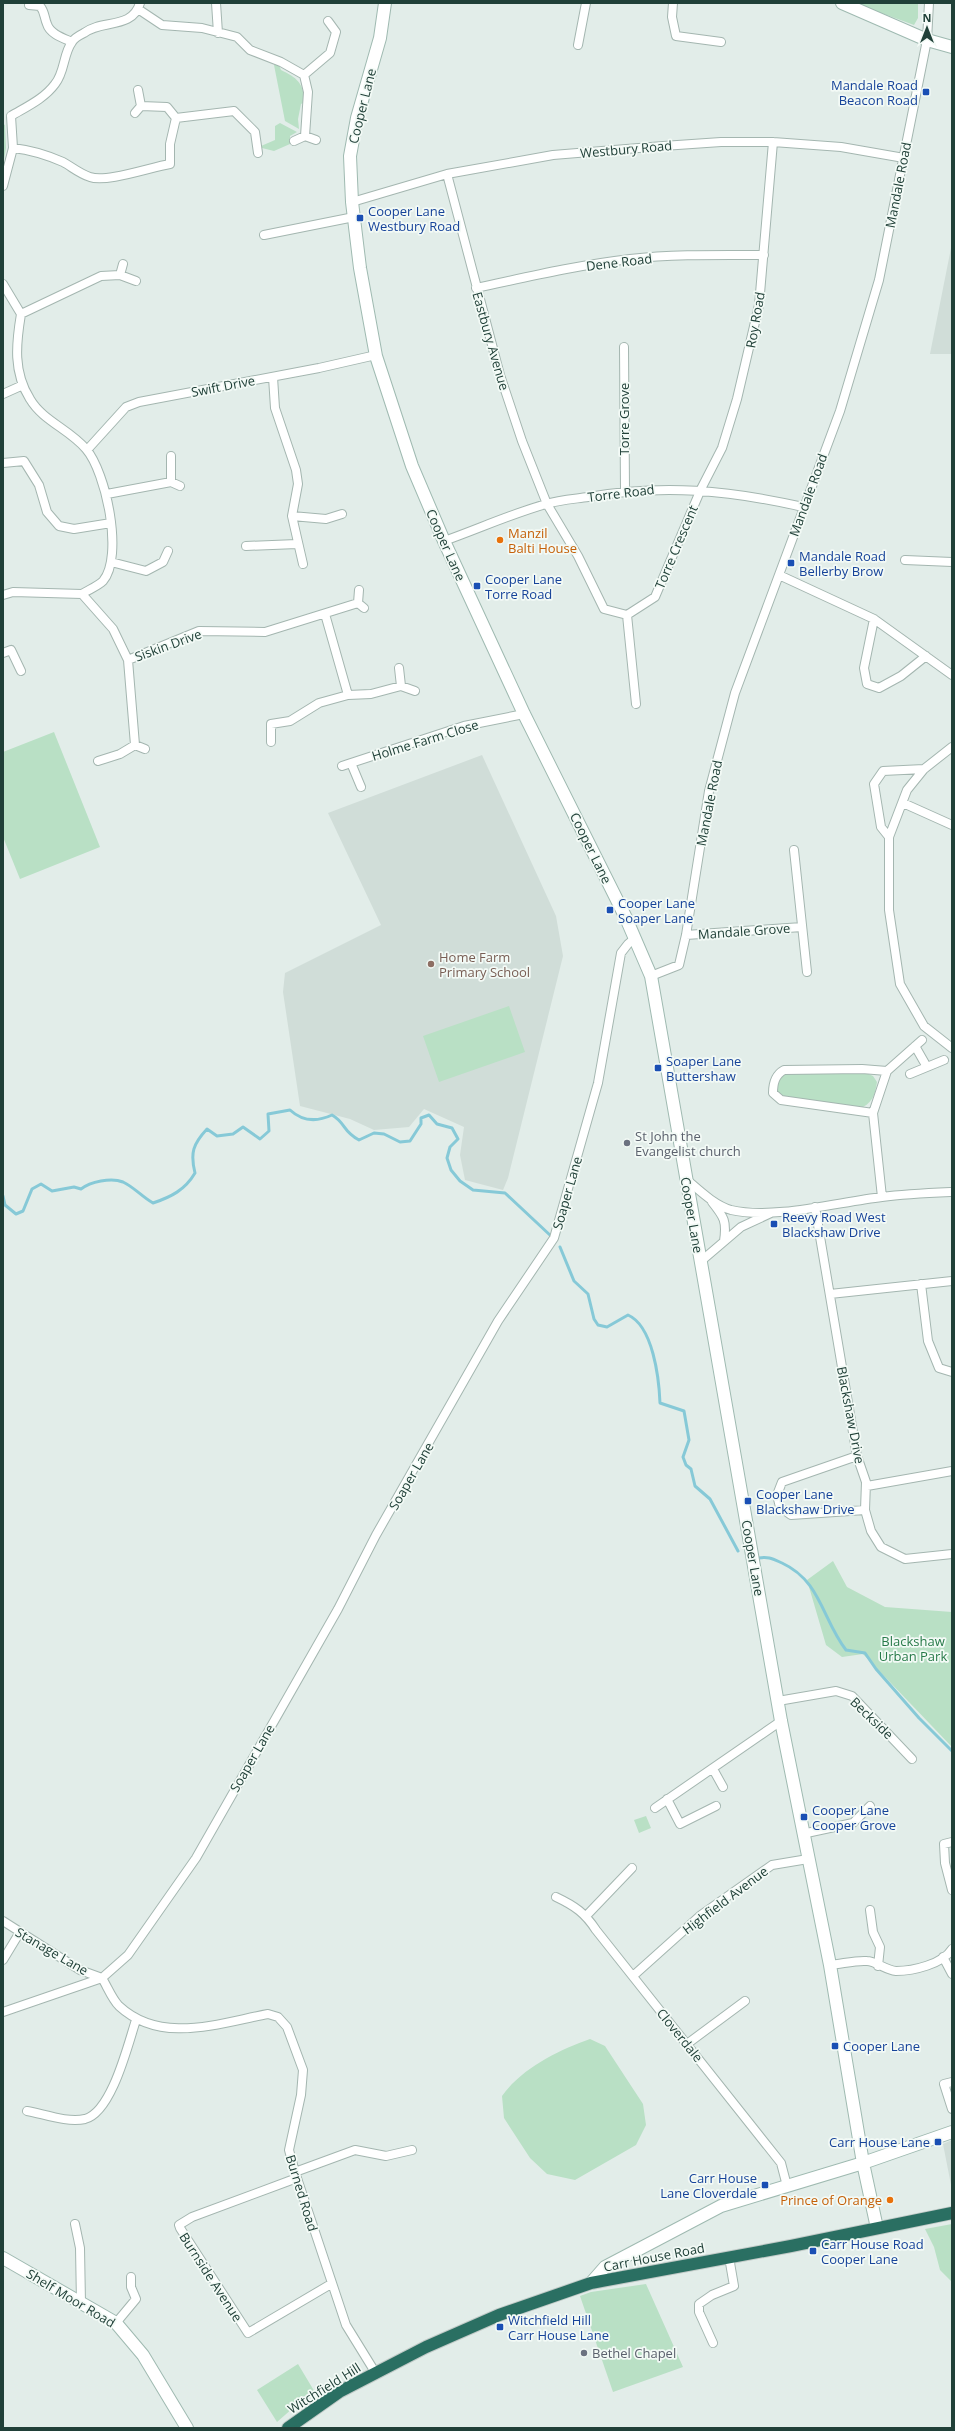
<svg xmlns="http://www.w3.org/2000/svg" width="955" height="2431" font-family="'Open Sans',sans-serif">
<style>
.built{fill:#d0ddd8}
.green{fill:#b9e0c5}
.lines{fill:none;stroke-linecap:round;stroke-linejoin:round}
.stream{stroke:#86c9d7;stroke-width:3}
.street-casing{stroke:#a4b6b0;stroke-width:10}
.secondary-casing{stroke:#9fbab1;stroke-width:14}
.highway-casing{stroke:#c1cac7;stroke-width:14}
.street{stroke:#fff;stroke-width:8}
.secondary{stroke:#fff;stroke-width:12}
.highway{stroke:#2a6f62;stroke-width:12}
.transit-dot{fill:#1a4fb4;stroke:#f3faf6;stroke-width:1.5}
.food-dot{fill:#e8710a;stroke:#f3faf6;stroke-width:1.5}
.education-dot{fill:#8d6e63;stroke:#f3faf6;stroke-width:1.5}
.worship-dot{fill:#6b7280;stroke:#f3faf6;stroke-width:1.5}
.labels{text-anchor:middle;stroke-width:3.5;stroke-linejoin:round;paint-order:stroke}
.transit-label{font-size:13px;fill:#164399;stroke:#f3faf6;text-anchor:start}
.street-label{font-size:13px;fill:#204038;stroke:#f3faf6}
.food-label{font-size:13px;fill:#c56008;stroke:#f3faf6;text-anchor:start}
.education-label{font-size:13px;fill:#785e54;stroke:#f3faf6;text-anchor:start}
.worship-label{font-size:13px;fill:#5b616d;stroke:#f3faf6;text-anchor:start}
.park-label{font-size:13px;fill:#277a49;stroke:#f3faf6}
</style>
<rect width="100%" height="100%" fill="#e2ede9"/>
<path class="built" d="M952,243V354H930Z
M482,755L556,916L563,956L508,1178L503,1190L465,1180L460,1155L464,1127L424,1109L409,1127L374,1130L350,1119L300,1106L283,992L285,973L381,925L328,813Z
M952,2140V2190L943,2144Z"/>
<path class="green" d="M854,3H918V18L914,25Z
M274,65H279L281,70C297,78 303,82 305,102L301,104L298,119L299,129L285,121Z
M280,123L297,132L290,136V144L274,151L262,148L261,146L275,140V126Z
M3,124L5,125L6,148L3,165Z
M54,732L100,847L20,879L3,837V752Z
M509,1006L525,1052L439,1082L423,1036Z
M862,1071L873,1076L877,1082C875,1093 874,1101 863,1107L786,1097L778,1093L776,1086L778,1079L789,1072Z
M833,1561L847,1587L885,1607L952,1612V1747L863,1654L842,1657L826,1645L807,1580Z
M646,1816L651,1828L639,1833L634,1820Z
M590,2039L605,2046L643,2104L646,2125L636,2145L575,2180L547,2174L530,2158L504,2118L502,2096C522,2068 559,2050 590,2039Z
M952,2224V2282L940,2270L934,2247L925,2229Z
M646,2284L683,2367L613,2392L580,2296L591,2292Z
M298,2364L316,2394L293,2408L277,2422L257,2390Z"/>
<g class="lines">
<path class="stream" d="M3,1196L5,1205L16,1214L23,1211L32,1189L41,1184L52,1191L74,1187L81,1189C90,1182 111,1177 123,1182C134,1187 142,1197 153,1203C171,1197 185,1190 195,1173C190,1153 193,1144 207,1129L217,1136L233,1134L243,1127L260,1139L269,1131L268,1114L290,1110C303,1122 317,1122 332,1115C346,1123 342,1131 359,1140L374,1133L384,1134L400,1142L410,1141L421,1124V1118L429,1115L437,1124L452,1128L458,1139L450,1147L447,1158L451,1170L460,1181L473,1190L505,1193L551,1236
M560,1247L574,1281L588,1294L594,1319L598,1325L607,1327L628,1315C653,1326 659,1378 660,1403L684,1411L689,1440L683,1457L686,1465L691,1469L695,1486L710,1499L738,1551
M759,1558C768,1556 773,1559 782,1563C821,1581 822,1619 846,1650L865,1653L876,1669L919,1718L952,1751"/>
<defs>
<path id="street" d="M216,3L218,33
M673,3L672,17L676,36L721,42
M29,5L40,6C45,12 44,17 47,24C50,34 63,38 72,42
M138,9L162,25L202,28L237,37L250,50L281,62L304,75L308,92L305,136L294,141
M578,45L586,3
M304,75L330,53L336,32L328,21
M138,90L141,106L167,107L176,118
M135,113L141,106
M11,116C26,107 44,99 55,84C65,72 63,54 72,42C74,38 80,35 84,33C102,19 132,30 140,3
M305,136L316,140
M13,148C31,150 47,155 63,162C72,167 80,174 90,177C106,183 151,167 170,164V144L176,118L234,111L255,132L258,153
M447,174L500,375L522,441L547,504L578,556L604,609L627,615L655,597L701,489L722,448L737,399L759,305L773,142
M3,186L13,148L11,116
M352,202L447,174L553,155L663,146L721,142H773L841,147L904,158
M264,235L354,217
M120,275L123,264
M3,284L21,314C16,344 13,372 30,399C43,421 69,429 86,449C106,472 124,556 103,581C98,586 88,590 82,594
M476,288C527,277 578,265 630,259C674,254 720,255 764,255
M21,314L101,276L120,275L136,281
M624,347L625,491
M273,377L275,408L296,470L298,484L292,516L303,564
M3,394L23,385
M87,450L126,407L139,402L319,368L376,355
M3,463L24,461L39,485L47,512L59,526L74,529L111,523
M171,482L180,486
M107,494L171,482V456
M292,516L326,519L342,514
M444,541C478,529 511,514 546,504C559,500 574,499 588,497C664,484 728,490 803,507
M246,546L297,544
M905,560L952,562
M111,562L146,571L163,562L168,551
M779,575L874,619L952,675
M359,590L358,603L364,608
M82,594L113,629L128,660L135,745L120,754L98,761
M3,595L13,592L82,594
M325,614L348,695
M627,615L636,704
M874,619L864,668L867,684L879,688L901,676L926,656
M3,653L11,650L21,671
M128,660L199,631L265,632L358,603
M399,668L401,686
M271,742V724L290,721L319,703L348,695L371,694L401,686L415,691
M135,745L145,749
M952,747L924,769L907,790L889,837V910L900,984L924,1026L952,1048
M342,766L351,763
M361,787L351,763L464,726L524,714
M903,803L952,825
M889,837L881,827L874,784L883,771L924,769
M794,850L807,972
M686,935L802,927
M651,976L679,965L686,935L709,791L735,693L840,411L879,280L927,40L929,3
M915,1046L927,1067
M910,1074L944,1060
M873,1113L781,1100L773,1093C773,1083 775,1075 784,1070L862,1069L887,1071
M686,1179C699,1190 714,1205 731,1210C774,1220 838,1202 882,1197C905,1194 929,1193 952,1192
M882,1197L873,1113L887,1071L922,1040
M712,1202C724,1217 727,1221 724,1241
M815,1207L857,1456L866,1482L865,1510L871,1531L881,1547L905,1559L952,1554
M700,1262L741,1227L771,1213
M921,1284L928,1341L939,1368L952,1372
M830,1294L952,1281
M857,1456L782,1482L777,1495L780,1507L791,1515L865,1510
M867,1486L952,1471
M778,1701L836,1691L852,1696L912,1759
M713,1769L723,1787
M667,1799L680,1824L716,1806
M655,1808L781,1721
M802,1834L853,1823L870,1806
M952,1842L944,1844L945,1863L952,1890
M556,1897C575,1906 585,1913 596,1930L781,2163L787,2186
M870,1910L873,1932L880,1947L878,1966
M587,1915L632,1868
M3,1921L80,1970L102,1978
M943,1957L952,1974
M3,1960L20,1932
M830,1965C842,1964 856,1960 867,1961C875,1961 886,1970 896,1971C913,1971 943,1964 952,1949
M633,1976L701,1915L772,1865L808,1859
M102,1978C107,1986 112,1999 119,2006C161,2045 219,2023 268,2014L278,2017L287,2027L303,2070L301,2095L289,2150L295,2172L346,2325L375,2372
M3,2012L102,1978L128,1955L196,1858L338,1609L376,1535L498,1321L554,1238L598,1083L621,953L628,944L635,938
M687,2044L745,2001
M952,2082L944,2084L952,2109
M27,2111C44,2114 67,2123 85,2119C112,2112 128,2044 136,2020
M295,2172L355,2150L386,2156L412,2150
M297,2178L192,2217L179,2225L180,2228L248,2333L331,2284
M75,2224L80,2248L81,2303
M116,2323L136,2299L131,2287V2277
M713,2343L699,2312V2304L712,2295L734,2286L729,2257"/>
<path id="secondary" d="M385,3L380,38L357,118L350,156L352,202L360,268L376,356L412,466L444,541L524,714L626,918L651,976L781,1721L830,1965L863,2163L877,2228
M842,3L927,40L952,47
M3,2258L116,2323L143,2355L187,2428
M591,2283L605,2267L721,2206L863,2163L952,2132"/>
<path id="highway" d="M288,2428L339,2392L426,2347L499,2315L591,2283L791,2246L952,2213"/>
</defs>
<use href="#street" class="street-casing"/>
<use href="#secondary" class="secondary-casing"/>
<use href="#highway" class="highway-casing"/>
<use href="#street" class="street"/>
<use href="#secondary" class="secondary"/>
<use href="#highway" class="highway"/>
</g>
<g class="transit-dot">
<rect x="922" y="88" width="8" height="8" rx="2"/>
<rect x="356" y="214" width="8" height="8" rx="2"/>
<rect x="787" y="559" width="8" height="8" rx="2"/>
<rect x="473" y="582" width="8" height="8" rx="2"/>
<rect x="606" y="906" width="8" height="8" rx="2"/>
<rect x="654" y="1064" width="8" height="8" rx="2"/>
<rect x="770" y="1220" width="8" height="8" rx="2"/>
<rect x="744" y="1497" width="8" height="8" rx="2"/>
<rect x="800" y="1813" width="8" height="8" rx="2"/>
<rect x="831" y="2042" width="8" height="8" rx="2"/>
<rect x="934" y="2138" width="8" height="8" rx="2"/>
<rect x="761" y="2181" width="8" height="8" rx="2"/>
<rect x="809" y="2247" width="8" height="8" rx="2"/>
<rect x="496" y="2323" width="8" height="8" rx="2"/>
</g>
<g class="food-dot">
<circle cx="500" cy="540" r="4"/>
<circle cx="890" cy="2200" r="4"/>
</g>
<circle class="education-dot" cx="431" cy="964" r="4"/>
<g class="worship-dot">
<circle cx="627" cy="1143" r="4"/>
<circle cx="584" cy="2353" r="4"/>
</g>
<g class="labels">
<g class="transit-label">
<text x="918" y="90" text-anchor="end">Mandale Road<tspan x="918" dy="15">Beacon Road</tspan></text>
<text x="368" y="216">Cooper Lane<tspan x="368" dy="15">Westbury Road</tspan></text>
<text x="799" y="561">Mandale Road<tspan x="799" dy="15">Bellerby Brow</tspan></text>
<text x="485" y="584">Cooper Lane<tspan x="485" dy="15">Torre Road</tspan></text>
<text x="618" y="908">Cooper Lane<tspan x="618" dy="15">Soaper Lane</tspan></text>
<text x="666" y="1066">Soaper Lane<tspan x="666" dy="15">Buttershaw</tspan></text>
<text x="782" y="1222">Reevy Road West<tspan x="782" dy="15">Blackshaw Drive</tspan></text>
<text x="756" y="1499">Cooper Lane<tspan x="756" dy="15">Blackshaw Drive</tspan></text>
<text x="812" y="1815">Cooper Lane<tspan x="812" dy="15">Cooper Grove</tspan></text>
<text x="843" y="2051">Cooper Lane</text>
<text x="930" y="2147" text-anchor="end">Carr House Lane</text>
<text x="757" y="2183" text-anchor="end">Carr House<tspan x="757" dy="15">Lane Cloverdale</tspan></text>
<text x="821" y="2249">Carr House Road<tspan x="821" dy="15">Cooper Lane</tspan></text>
<text x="508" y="2325">Witchfield Hill<tspan x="508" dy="15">Carr House Lane</tspan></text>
</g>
<g class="street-label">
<text transform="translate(362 106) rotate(-76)" y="5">Cooper Lane</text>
<text transform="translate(626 149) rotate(-5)" y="5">Westbury Road</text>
<text transform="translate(898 185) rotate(-79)" y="5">Mandale Road</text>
<text transform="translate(619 262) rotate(-7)" y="5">Dene Road</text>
<text transform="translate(755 320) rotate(-80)" y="5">Roy Road</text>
<text transform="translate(491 341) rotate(74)" y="5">Eastbury Avenue</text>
<text transform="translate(223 386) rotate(-11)" y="5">Swift Drive</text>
<text transform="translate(624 419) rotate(-90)" y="5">Torre Grove</text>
<text transform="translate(621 493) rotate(-7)" y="5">Torre Road</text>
<text transform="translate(808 495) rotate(-70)" y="5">Mandale Road</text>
<text transform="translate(446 545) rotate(66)" y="5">Cooper Lane</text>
<text transform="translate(676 547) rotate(-67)" y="5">Torre Crescent</text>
<text transform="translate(168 645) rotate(-20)" y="5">Siskin Drive</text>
<text transform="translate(425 740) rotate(-17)" y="5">Holme Farm Close</text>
<text transform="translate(709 803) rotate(-79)" y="5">Mandale Road</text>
<text transform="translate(591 848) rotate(64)" y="5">Cooper Lane</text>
<text transform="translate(744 931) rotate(-4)" y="5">Mandale Grove</text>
<text transform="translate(567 1193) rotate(-74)" y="5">Soaper Lane</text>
<text transform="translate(692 1215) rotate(80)" y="5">Cooper Lane</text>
<text transform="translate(851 1415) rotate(79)" y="5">Blackshaw Drive</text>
<text transform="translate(411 1476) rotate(-60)" y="5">Soaper Lane</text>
<text transform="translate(753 1558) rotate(80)" y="5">Cooper Lane</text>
<text transform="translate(872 1718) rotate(44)" y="5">Beckside</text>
<text transform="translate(252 1758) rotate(-60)" y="5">Soaper Lane</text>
<text transform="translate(725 1900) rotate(-37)" y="5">Highfield Avenue</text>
<text transform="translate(52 1951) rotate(30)" y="5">Stanage Lane</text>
<text transform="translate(680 2035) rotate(51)" y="5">Cloverdale</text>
<text transform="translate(302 2193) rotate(73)" y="5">Burned Road</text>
<text transform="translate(654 2257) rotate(-11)" y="5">Carr House Road</text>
<text transform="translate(211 2277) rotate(57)" y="5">Burnside Avenue</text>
<text transform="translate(71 2298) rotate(31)" y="5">Shelf Moor Road</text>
<text transform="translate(324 2388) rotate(-32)" y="5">Witchfield Hill</text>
</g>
<g class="food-label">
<text x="508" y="538">Manzil<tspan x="508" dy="15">Balti House</tspan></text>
<text x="882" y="2205" text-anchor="end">Prince of Orange</text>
</g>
<g class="education-label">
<text x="439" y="962">Home Farm<tspan x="439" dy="15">Primary School</tspan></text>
</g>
<g class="worship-label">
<text x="635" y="1141">St John the<tspan x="635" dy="15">Evangelist church</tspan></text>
<text x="592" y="2358">Bethel Chapel</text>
</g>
<g class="park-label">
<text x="913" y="1646">Blackshaw<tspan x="913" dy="15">Urban Park</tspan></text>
</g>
</g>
<rect width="955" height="2431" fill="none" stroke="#204038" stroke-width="8"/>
<g transform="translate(927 28)" stroke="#f3faf6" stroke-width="3" paint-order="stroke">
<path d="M0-3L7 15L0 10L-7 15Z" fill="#204038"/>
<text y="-6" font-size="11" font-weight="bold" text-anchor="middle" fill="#204038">N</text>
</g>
</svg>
